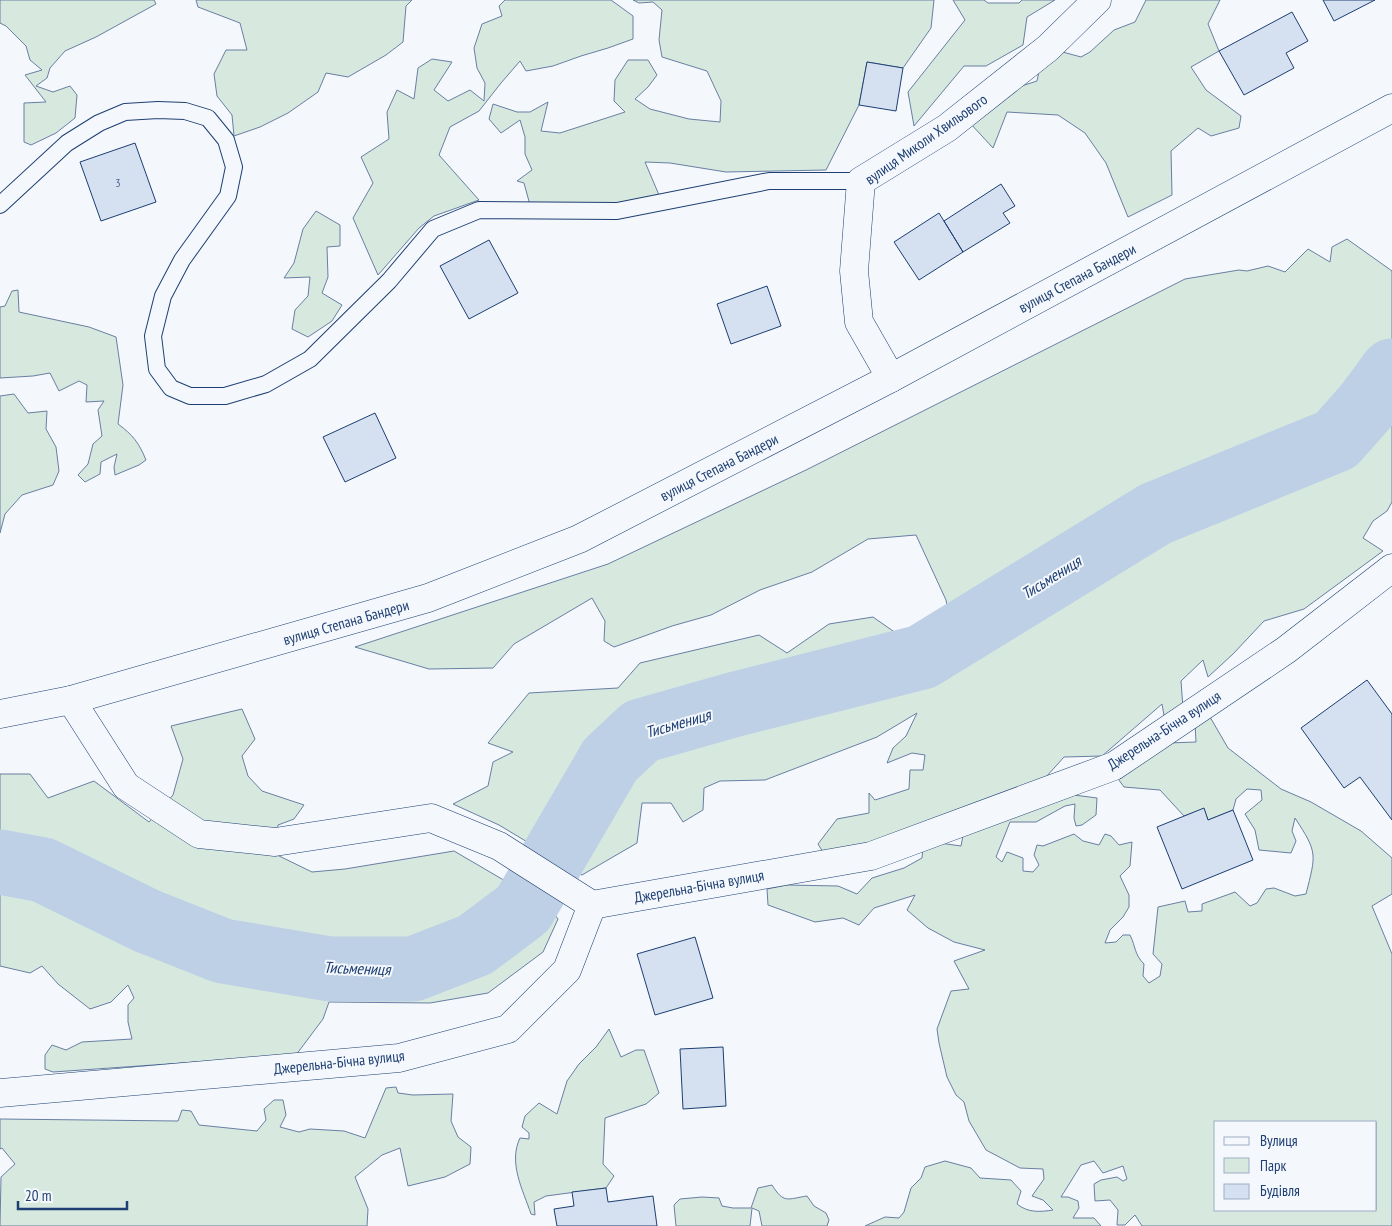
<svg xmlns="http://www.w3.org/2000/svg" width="1392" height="1226" font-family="'PT Sans Narrow',sans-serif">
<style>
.green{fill:#d7e8df;stroke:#687fa3;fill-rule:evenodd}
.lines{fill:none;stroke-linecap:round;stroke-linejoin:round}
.river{stroke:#bed0e5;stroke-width:65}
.building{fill:#d5e0f0;stroke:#1d3f73}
.lane-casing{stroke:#1d3f73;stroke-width:18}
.street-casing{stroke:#1d3f73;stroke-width:29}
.secondary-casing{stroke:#1d3f73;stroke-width:29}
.lane{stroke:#f4f7fb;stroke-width:16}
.street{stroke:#f4f7fb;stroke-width:28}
.secondary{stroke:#f4f7fb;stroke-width:28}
.labels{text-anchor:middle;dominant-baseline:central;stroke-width:4;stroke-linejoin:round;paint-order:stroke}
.number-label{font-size:12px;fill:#4b6792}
.street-label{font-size:15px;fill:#1d3f73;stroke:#f4f7fb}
.water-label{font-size:16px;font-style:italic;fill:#1d3f73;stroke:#f4f7fb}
</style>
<rect width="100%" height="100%" fill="#f4f7fb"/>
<path class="green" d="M0 0H154L156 4 96 37 65 51 50 68 47 78 36 86 53 92 70 86 77 95 75 118 56 133 31 145 24 142V103L46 102 25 75 42 70 30 60 26 46 6 26 0 23Z
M196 0H412L406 6 403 42 386 55 348 77 326 73 318 92 288 113 260 127 234 136 232 115 217 96 214 74 226 50H247L240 23 198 7Z
M505 0H611L633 16V39L608 48 581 56 553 66 526 71 520 61 501 83 479 111 450 127 439 155 479 200 434 216 419 228 378 275 353 218 373 183 361 157 389 139 387 112 397 90 414 99 418 68 432 59 452 62 434 90 448 101 470 90 484 101 485 83 477 68 474 48 482 24 502 16 499 6Z
M633 0H934L931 28 903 68 867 62 859 105 826 170 726 172 670 163 645 162 659 195 616 205H530L524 183 517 181 532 170 525 154V137L520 120 501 133 489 119 493 104 517 112H530L548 102 541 131 560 133 625 112 614 101 615 80 628 60H648L657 75 648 87 635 99 650 109 689 119 720 122 721 101 707 71 662 57 659 40 662 10 653 2 639 3Z
M953 0H984L988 3H1019L1022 0H1055L1027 17 1023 45 986 66H964L914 126 908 92 965 20Z
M1146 0H1220L1208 24 1219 51 1191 67 1206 90 1241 116 1239 128 1211 136 1198 128 1171 151 1172 195 1128 217 1106 163 1085 133 1058 115 1007 112 993 148 970 123 1003 92 1037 81 1041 62 1059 51 1081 57 1090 52 1114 30 1135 22Z
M316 211 340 225V246L327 247 328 277 322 293 342 305 332 321 308 337 292 329 295 310 308 296 310 277 284 278 294 263 303 229Z
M1347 239 1392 271V502L1387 511 1373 521 1363 538 1383 551 1304 609 1264 621 1233 654 1208 677 1203 660 1181 681 1183 708 1165 721 1162 704 1102 756 1064 757 1037 787 826 857 818 844 837 819 869 813V793L875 800 909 789 910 770H923L925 755 912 753 887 763 893 748 906 736 917 713 877 737 765 780 720 781 704 788 703 810 683 822 671 803H642L637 843 582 875 499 825 453 804 488 786 493 762 513 752 488 743 529 693 618 688 640 663 759 635 787 653 829 624 873 617 913 645 951 627 946 600 916 535 868 539 812 572 760 590 711 615 672 626 614 647 604 641 605 621 592 598 514 644 493 668 429 669 355 647 608 564 806 470 1185 279 1239 270 1247 271 1268 266 1285 272 1308 249 1330 262 1332 247Z
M18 290 19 312 89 327 116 337 123 385 118 424C133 435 139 443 146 460L139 465 115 475 114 467 117 454 101 462 100 474 85 482 78 475 88 464 93 444 102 436 98 410 104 401 86 402 87 385 79 381 59 391 50 373 33 376 0 378V307L5 306 12 291Z
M14 394 28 413 47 411 46 429 56 447 59 471 53 485 22 495 5 514 0 533V396Z
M242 709 255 739 242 756 248 776 262 791 304 805 294 819 278 825 273 853 312 872 345 869 454 851 548 906 558 919 543 952 488 993 430 1003 329 1002 323 1019 296 1055 53 1072 45 1069V1055L52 1045 66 1050 82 1042 132 1039 128 1022V1005L134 998 128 985 111 1002 90 1009 58 984 42 966 30 973 0 966V774H30L48 798 94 781 149 822 173 795 183 759 171 726Z
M1210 717 1228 748 1281 789 1311 802 1361 831 1392 858V894L1372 906 1392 954V1226H1142L1135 1215 1125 1225H1117L1118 1210 1110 1200 1095 1201 1094 1184 1101 1180 1117 1177 1123 1181 1127 1179 1123 1166 1103 1173 1094 1161 1081 1165 1061 1197H1068L1078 1201 1079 1208 1073 1218H1094L1101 1226H865L885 1217 899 1218 904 1212 911 1188 921 1178 925 1167 945 1161 971 1168 980 1178 1011 1180 1021 1191 1017 1204C1028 1213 1040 1212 1053 1210L1043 1200 1032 1196 1044 1179 1043 1169 1020 1168 986 1150 969 1121 964 1102 956 1095 947 1077 939 1043 937 1029 951 991 969 989 954 961 985 950 954 942 928 928 907 910 915 895 874 908 859 925 843 918 815 922 768 905 767 889 787 885 838 886 857 894 872 878 904 868 922 858 923 847 932 842 961 846 965 825 1074 795 1097 798 1096 815 1082 825 1076 826 1074 818 1075 804 1065 806 1036 822H1010L996 857 1002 862 1007 852 1023 858V871L1033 872 1039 865 1034 855 1037 845 1043 846 1074 834 1083 841 1099 845 1105 834 1111 836 1119 845 1132 842 1130 866 1120 876 1129 895V907L1123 917 1110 930 1105 943 1116 942 1123 935H1130C1136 947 1134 954 1144 964L1143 976 1149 983 1160 976 1162 964 1153 954 1158 907 1185 901 1188 912 1202 911V904L1235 892 1250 906 1257 903 1266 889 1274 888 1295 896 1306 894C1316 854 1318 853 1295 818L1292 831 1296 841 1291 853 1259 850 1255 830 1245 814 1262 800 1261 790 1247 789 1236 799 1233 810 1208 820 1204 809 1184 816 1160 790 1124 787 1116 776 1168 743 1196 742 1195 723ZM1216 1122H1376V1210H1216Z
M609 1029 621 1057 636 1050H644L659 1093 646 1104 605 1118 603 1164 614 1176 606 1188 546 1196 534 1202 535 1215 531 1214C523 1190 508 1163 520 1138L529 1139V1133L522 1127 525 1116 539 1103 557 1114 567 1081 579 1064 596 1047Z
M396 1087 398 1093 413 1095 453 1094 451 1121 458 1137 471 1147 470 1164 445 1177 408 1186 400 1148 382 1155 355 1177 368 1209 367 1226H0L1 1177 15 1164 2 1148 0 1149V1119L178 1121 182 1110 191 1111 199 1125 257 1131 266 1120 264 1109 274 1100H283L286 1115 280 1127 299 1132 310 1129 344 1131 365 1138 386 1088Z
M772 1185C784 1204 787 1199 807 1196L814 1206 826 1213 829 1220 827 1226H762L759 1211 752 1208 750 1226H676L674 1205 680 1199 702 1197 719 1198 722 1206 733 1208H751L758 1188Z"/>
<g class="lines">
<path class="river" d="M0 862 43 870 147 921 223 951 330 969H413L475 945 523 909 610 760 641 731 736 704 922 657 1155 514 1336 440 1367 405 1392 371"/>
</g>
<path class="building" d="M1323 0H1375L1334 21Z
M1292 12 1308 41 1286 53 1294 68 1244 95 1219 51Z
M867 62 903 68 896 111 859 105Z
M135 143 156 202 101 221 80 162Z
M1001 184 1015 206 1003 213 1010 223 963 252 944 221Z
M939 213 963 252 919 280 894 242Z
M489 240 518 293 469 319 440 266Z
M767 286 781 326 731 344 717 304Z
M375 413 396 458 345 482 323 437Z
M1367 680 1392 714V820L1360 777 1344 788 1301 728Z
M1204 808 1208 820 1233 810 1253 860 1182 889 1157 827Z
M695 937 713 998 655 1015 637 954Z
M723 1047 726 1106 683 1109 680 1049Z
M606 1188 608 1202 653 1196 657 1226H557L554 1209 574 1206 572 1192Z"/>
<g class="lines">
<g class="lane-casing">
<path id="lane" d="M0 205 67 143 99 123 125 112 158 110 185 111 208 118 226 140 234 167 228 196 182 260 163 296 153 336 157 369 171 388 190 396H225L266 384 310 359 389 281 433 229 479 210 617 211 769 181H861"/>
</g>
<g class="street-casing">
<path id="street" d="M891 378 859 322 854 271 861 181 947 128 1048 48 1097 0
M71 700 126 786 199 834 275 842 431 818 499 846 592 905
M592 905 871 856 1114 766 1286 650 1392 568
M0 1093 399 1058 508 1029 567 970 592 905"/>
</g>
<g class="secondary-casing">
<path id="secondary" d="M0 714 71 700 428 598 579 539 891 378 1392 108"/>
</g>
<use href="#lane" class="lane"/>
<use href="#street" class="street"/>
<use href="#secondary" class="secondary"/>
</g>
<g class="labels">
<g class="number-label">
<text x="118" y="182">3</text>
</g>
<g class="street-label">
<text transform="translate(926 139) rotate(-35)">вулиця Миколи Хвильового</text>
<text transform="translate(1077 278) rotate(-28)">вулиця Степана Бандери</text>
<text transform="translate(719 467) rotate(-27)">вулиця Степана Бандери</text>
<text transform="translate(346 622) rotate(-16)">вулиця Степана Бандери</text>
<text transform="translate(1164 730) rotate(-33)">Джерельна-Бічна вулиця</text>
<text transform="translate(699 886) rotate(-10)">Джерельна-Бічна вулиця</text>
<text transform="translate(339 1062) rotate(-6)">Джерельна-Бічна вулиця</text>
</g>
<g class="water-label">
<text transform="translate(1051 577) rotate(-32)">Тисьмениця</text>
<text transform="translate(678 723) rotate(-16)">Тисьмениця</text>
<text transform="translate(357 968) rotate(2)">Тисьмениця</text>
</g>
</g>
<rect x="1214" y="1121" width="162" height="90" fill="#f4f7fb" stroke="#9eadc5"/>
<rect x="1224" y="1137" width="25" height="8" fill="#f4f7fb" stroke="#9eadc5"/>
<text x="1260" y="1146" font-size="15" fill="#1d3f73">Вулиця</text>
<rect x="1224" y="1158" width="25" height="15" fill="#d7e8df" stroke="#9eadc5"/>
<text x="1260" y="1171" font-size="15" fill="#1d3f73">Парк</text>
<rect x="1224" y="1184" width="25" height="15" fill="#d5e0f0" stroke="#9eadc5"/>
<text x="1260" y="1196" font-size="15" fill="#1d3f73">Будівля</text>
<path d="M18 1201v8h109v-8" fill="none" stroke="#1d3f73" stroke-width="2.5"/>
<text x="25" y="1201" font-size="15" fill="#1d3f73" stroke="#f4f7fb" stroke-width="4" paint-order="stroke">20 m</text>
</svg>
